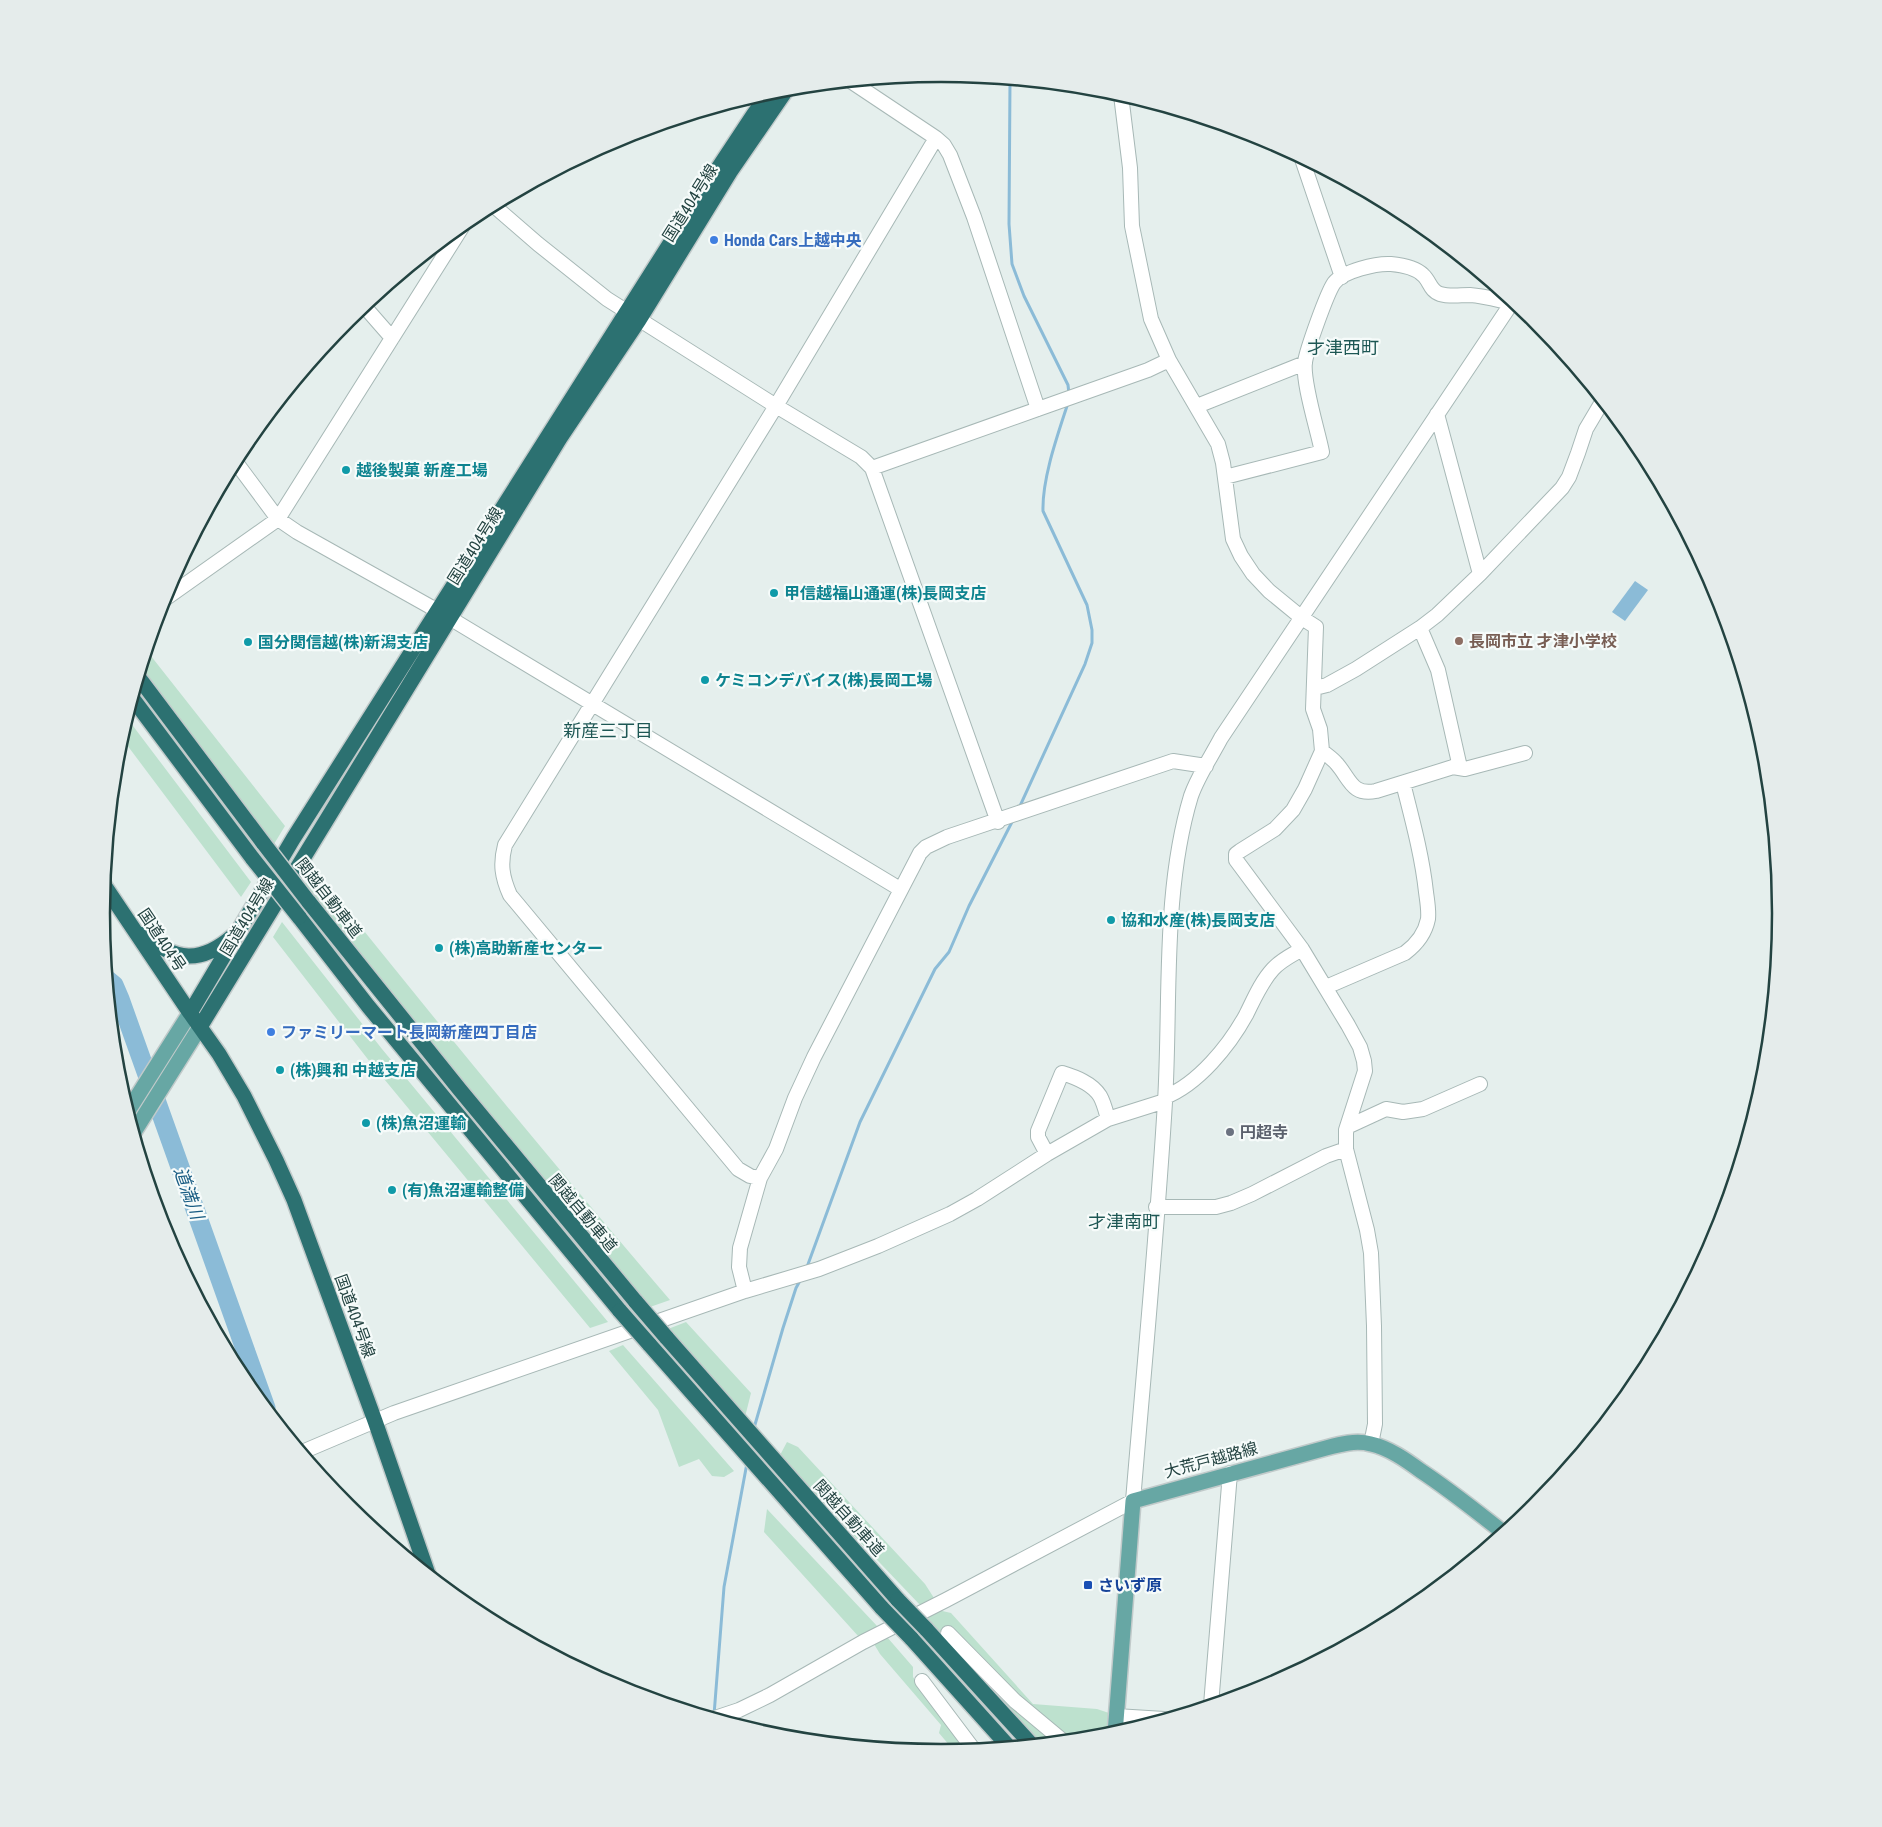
<svg xmlns="http://www.w3.org/2000/svg" width="1882" height="1827" font-family="'Roboto Condensed','Noto Sans JP',sans-serif">
<style>
.green{fill:#bde1ce}
.water{fill:#8bbbd7}
.lines{fill:none;stroke-linecap:round;stroke-linejoin:round}
.stream{stroke:#8bbbd7;stroke-width:3}
.river{stroke:#8bbbd7;stroke-width:19}
.minor-casing{stroke:#a7b8b6;stroke-width:16}
.major-casing{stroke:#c1caca;stroke-width:18}
.highway-casing{stroke:#c1caca;stroke-width:18}
.minor{stroke:#fff;stroke-width:14}
.major{stroke:#67a7a4;stroke-width:15}
.highway{stroke:#2c7171;stroke-width:15}
.highway-bridge-casing{stroke:#c1caca;stroke-width:18;stroke-linecap:butt}
.highway-bridge{stroke:#2c7171;stroke-width:15}
.shop-dot{fill:#3f7fe0;stroke:#f6fbfa;stroke-width:2}
.culture-dot{fill:#0f9aa8;stroke:#f6fbfa;stroke-width:2}
.education-dot{fill:#8d6e63;stroke:#f6fbfa;stroke-width:2}
.worship-dot{fill:#6b7280;stroke:#f6fbfa;stroke-width:2}
.transit-dot{fill:#1a4fb4;stroke:#f6fbfa;stroke-width:2}
.labels{text-anchor:middle;dominant-baseline:central;stroke-width:4.5;stroke-linejoin:round;paint-order:stroke}
.street-label{font-size:16px;fill:#234341;stroke:#f6fbfa}
.shop-label{font-size:16px;font-weight:bold;fill:#366cbe;stroke:#f6fbfa;text-anchor:start}
.culture-label{font-size:16px;font-weight:bold;fill:#0d838f;stroke:#f6fbfa;text-anchor:start}
.education-label{font-size:16px;font-weight:bold;fill:#785e54;stroke:#f6fbfa;text-anchor:start}
.worship-label{font-size:16px;font-weight:bold;fill:#5b616d;stroke:#f6fbfa;text-anchor:start}
.transit-label{font-size:16px;font-weight:bold;fill:#164399;stroke:#f6fbfa;text-anchor:start}
.neighbourhood-label{font-size:18px;fill:#1d5754;stroke:#f6fbfa}
.water-label{font-size:18px;font-style:italic;fill:#185c83;stroke:#f6fbfa}
.rim{fill:none;stroke:#234341;stroke-width:2.5}
</style>
<rect width="100%" height="100%" fill="#e5efed"/>
<path class="green" d="M147 651 285 826 274 844 142 668Z
M127 718 251 882 241 897 121 737Z
M315 870C431 1015 549 1159 670 1300L650 1307C533 1168 418 1027 305 884Z
M282 922 382 1049 608 1322 590 1328 370 1062 273 937Z
M686 1322 751 1393 745 1417 668 1329Z
M623 1345 734 1471 724 1477 712 1476 699 1459 679 1467 658 1410 609 1351Z
M787 1442 798 1447 925 1584 934 1598 921 1606 779 1457Z
M767 1509 878 1627 859 1637 764 1532Z
M938 1610 951 1613 1033 1704 1097 1709 1109 1713 1107 1736 1068 1741 944 1637 927 1617Z
M887 1637 913 1667V1677L968 1751 955 1752 939 1733 941 1725 880 1654 874 1644Z
M972 1671 1055 1742 1039 1744Z"/>
<path class="water" d="M1635 581 1648 590 1625 621 1612 612Z"/>
<g class="lines">
<path class="stream" d="M1010 81 1009 224 1012 264 1024 296 1068 385 1069 394
M1019 808 1085 664 1092 643V630L1087 605 1043 511C1042 478 1058 434 1068 403
M807 1267 860 1122 935 969 949 952 969 906 1013 820
M754 1428 783 1328 796 1288 801 1279
M714 1715 724 1587 747 1463"/>
<path class="river" d="M108 980 114 985 120 999 266 1408"/>
<g class="minor-casing">
<path id="minor" d="M1121 95 1130 168 1132 226 1151 319 1169 360 1218 444 1223 463 1233 539 1241 556 1253 574 1269 591 1302 618 1316 627 1313 709 1320 729 1322 751 1305 789 1293 810 1275 829 1240 851 1236 854V860L1302 949 1348 1025 1360 1047 1364 1061 1365 1071 1346 1130V1149L1367 1230 1371 1253 1374 1326 1375 1424 1371 1444
M936 138 944 145 950 155 974 217 1038 409 1148 370 1169 360
M1302 159 1342 277
M493 205 538 244 607 299 776 406 861 457 872 468 998 822
M364 306 392 338
M1197 406 1305 363
M1437 414 1480 574
M235 461 278 519 297 532 438 611 900 889
M872 468 1038 409
M1225 477 1322 452C1318 431 1302 381 1305 362 1307 349 1327 293 1334 283 1343 271 1377 263 1391 264 1402 265 1415 267 1423 275 1430 281 1430 291 1440 294 1450 297 1460 295 1470 295 1484 296 1498 300 1512 303
M162 601 278 519 464 224
M1315 688 1327 685 1356 669 1420 628 1437 615 1480 574 1562 488 1569 477 1578 453 1586 429 1602 402
M1322 751C1327 755 1333 759 1337 764 1350 779 1352 796 1376 791L1453 767 1459 763 1438 670 1420 628
M1453 767 1465 769 1525 753
M1326 987 1405 953C1417 944 1425 934 1428 919 1429 910 1427 900 1426 892 1422 855 1412 819 1403 783
M1165 1097C1198 1084 1229 1046 1246 1015 1254 999 1261 982 1273 969 1281 960 1292 955 1302 949
M1347 1127 1386 1109 1403 1112 1423 1109 1480 1084
M1047 1154 1038 1137V1131L1062 1073C1075 1077 1092 1083 1100 1096 1104 1103 1106 1112 1108 1119
M760 1178 750 1176 738 1169 510 895C502 877 500 864 505 845L776 406 936 138 852 82
M1156 1207H1216L1231 1203 1252 1194 1326 1156 1346 1149
M745 1291 739 1267 740 1248 760 1178 776 1149 795 1098 814 1057 920 853 926 847 947 837 1173 761 1206 766
M302 1452 394 1413 745 1291 819 1269 878 1246 950 1214 977 1199 1047 1154 1108 1119 1165 1101
M948 1633 1015 1701 1063 1741
M922 1681 974 1750
M1211 1705 1230 1473
M1116 1716 1164 1719
M715 1718 739 1710 770 1695 863 1642 946 1600 1133 1501C1144 1368 1157 1235 1165 1102 1171 1002 1162 892 1191 796 1198 776 1211 757 1221 738L1513 301"/>
</g>
<g class="major-casing">
<path id="major" d="M128 1111 190 1013
M134 1132 200 1027
M1115 1734 1133 1501 1326 1448C1341 1444 1356 1440 1371 1444 1389 1448 1406 1460 1421 1471 1450 1490 1477 1512 1504 1533"/>
</g>
<g class="highway-casing">
<path id="highway" d="M139 678 264 844
M133 699 253 859
M104 885 190 1013 219 1054 244 1096 276 1160 294 1200 309 1241 375 1421 428 1574
M308 901 460 1090 636 1302
M299 917 368 1006 620 1311
M144 934C175 962 201 964 233 936
M190 1013 293 839 707 185 754 114 770 92
M200 1027 560 438 639 320 730 172 787 89
M666 1337 898 1600
M649 1344 882 1608
M926 1629 1031 1744
M911 1638 1009 1747"/>
</g>
<use href="#minor" class="minor"/>
<use href="#major" class="major"/>
<use href="#highway" class="highway"/>
<g class="highway-bridge-casing">
<path id="highway-bridge" d="M264 844 308 901
M253 859 299 917
M636 1302 666 1337
M620 1311 649 1344
M898 1600 926 1629
M882 1608 911 1638"/>
</g>
<use href="#highway-bridge" class="highway-bridge"/>
</g>
<g class="shop-dot">
<circle cx="714" cy="240" r="5"/>
<circle cx="271" cy="1032" r="5"/>
</g>
<g class="culture-dot">
<circle cx="346" cy="470" r="5"/>
<circle cx="774" cy="593" r="5"/>
<circle cx="248" cy="642" r="5"/>
<circle cx="705" cy="680" r="5"/>
<circle cx="1111" cy="920" r="5"/>
<circle cx="439" cy="948" r="5"/>
<circle cx="280" cy="1070" r="5"/>
<circle cx="366" cy="1123" r="5"/>
<circle cx="392" cy="1190" r="5"/>
</g>
<circle class="education-dot" cx="1459" cy="641" r="5"/>
<circle class="worship-dot" cx="1230" cy="1132" r="5"/>
<rect class="transit-dot" x="1083" y="1580" width="10" height="10" rx="2.5"/>
<g class="labels">
<g class="street-label">
<text transform="translate(690 203) rotate(-58)">国道404号線</text>
<text transform="translate(475 546) rotate(-58)">国道404号線</text>
<text transform="translate(329 898) rotate(52)">関越自動車道</text>
<text transform="translate(247 917) rotate(-59)">国道404号線</text>
<text transform="translate(162 940) rotate(56)">国道404号</text>
<text transform="translate(583 1213) rotate(50)">関越自動車道</text>
<text transform="translate(355 1316) rotate(70)">国道404号線</text>
<text transform="translate(1211 1460) rotate(-15)">大荒戸越路線</text>
<text transform="translate(849 1518) rotate(48)">関越自動車道</text>
</g>
<g class="shop-label">
<text x="724" y="240">Honda Cars上越中央</text>
<text x="281" y="1032">ファミリーマート長岡新産四丁目店</text>
</g>
<g class="culture-label">
<text x="356" y="470">越後製菓 新産工場</text>
<text x="784" y="593">甲信越福山通運(株)長岡支店</text>
<text x="258" y="642">国分関信越(株)新潟支店</text>
<text x="715" y="680">ケミコンデバイス(株)長岡工場</text>
<text x="1121" y="920">協和水産(株)長岡支店</text>
<text x="449" y="948">(株)高助新産センター</text>
<text x="290" y="1070">(株)興和 中越支店</text>
<text x="376" y="1123">(株)魚沼運輸</text>
<text x="402" y="1190">(有)魚沼運輸整備</text>
</g>
<g class="education-label">
<text x="1469" y="641">長岡市立 才津小学校</text>
</g>
<g class="worship-label">
<text x="1240" y="1132">円超寺</text>
</g>
<g class="transit-label">
<text x="1098" y="1585">さいず原</text>
</g>
<g class="neighbourhood-label">
<text x="1343" y="347">才津西町</text>
<text x="608" y="730">新産三丁目</text>
<text x="1124" y="1221">才津南町</text>
</g>
<g class="water-label">
<text transform="translate(189 1193) rotate(70)">道満川</text>
</g>
</g>
<path d="M0 0H1882V1827H0ZM110 913a831 831 0 1 1 1662 0a831 831 0 1 1-1662 0Z" fill="#e5eceb" fill-rule="evenodd"/>
<path class="rim" d="M110 913a831 831 0 1 1 1662 0a831 831 0 1 1-1662 0Z"/>
</svg>
